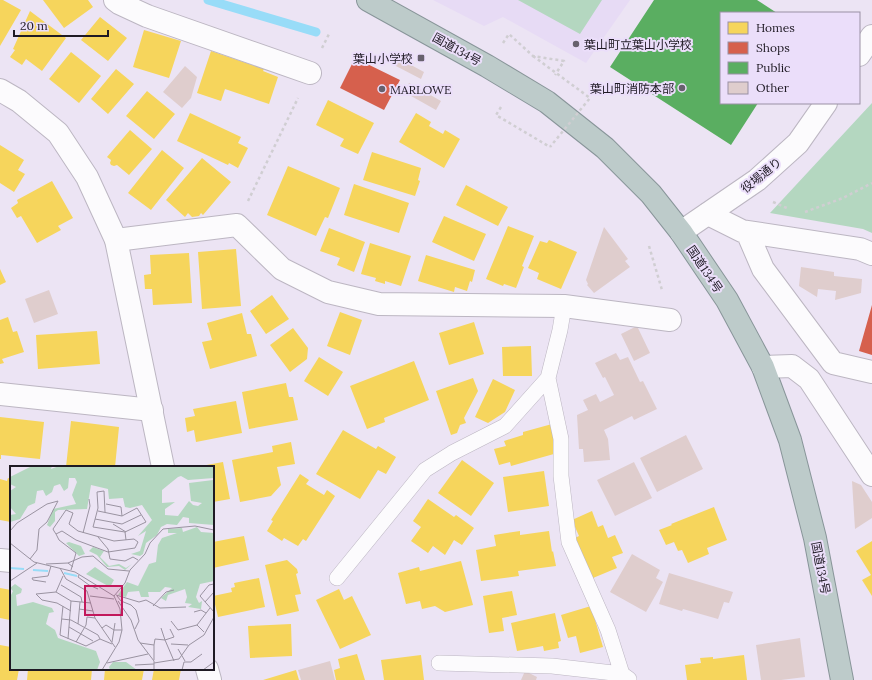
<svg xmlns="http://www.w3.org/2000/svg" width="872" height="680" font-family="Lora,'Noto Sans JP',serif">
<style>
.built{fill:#e7dbf5}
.green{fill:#b4d7c0}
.homes{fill:#f6d55c}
.shops{fill:#d6604d}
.public{fill:#5aae61}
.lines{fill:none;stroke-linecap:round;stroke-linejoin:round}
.stream{stroke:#98dcf8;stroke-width:9}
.building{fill:#dfcdcd}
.lane-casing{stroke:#bcb6c2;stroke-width:16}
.street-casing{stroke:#bcb6c2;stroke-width:24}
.secondary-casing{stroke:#bcb6c2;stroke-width:24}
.highway-casing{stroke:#889599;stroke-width:24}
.path{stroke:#d0ced2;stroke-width:2.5;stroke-dasharray:3 3;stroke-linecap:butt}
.lane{stroke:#fcfbfd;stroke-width:15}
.street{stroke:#fcfbfd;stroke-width:22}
.secondary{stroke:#fcfbfd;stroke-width:22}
.highway{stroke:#bdcbca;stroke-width:22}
.path-bridge{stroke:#d0ced2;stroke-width:2.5;stroke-dasharray:3 3;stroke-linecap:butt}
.poi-dot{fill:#67616d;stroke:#ebdefa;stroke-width:1.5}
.labels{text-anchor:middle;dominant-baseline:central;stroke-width:4;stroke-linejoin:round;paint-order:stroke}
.poi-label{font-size:12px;fill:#1f1a24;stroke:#ebdefa;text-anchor:start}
.street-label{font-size:12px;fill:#1f1a24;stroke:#ebdefa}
.inset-river{fill:none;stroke:#98dcf8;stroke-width:2}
.inset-road{fill:none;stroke:#9a93a1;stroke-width:1}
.view{fill:#c2185b;fill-opacity:0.15;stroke:#c2185b;stroke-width:2}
.inset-edge{fill:none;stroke:#1f1a24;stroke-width:2}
</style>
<rect width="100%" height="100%" fill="#ece4f4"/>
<path class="built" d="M433 0H630L586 63 503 17 484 26Z"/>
<path class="green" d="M518 0H602L580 34Z
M872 103V233L863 229 770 213Z"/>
<path class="homes" d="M0 0H3L21 10 0 46Z
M43 0H88L93 7 64 28Z
M30 11 66 38 42 71 26 59 22 65 10 57 15 50 13 49Z
M100 17 127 38 108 61 81 40Z
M144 30 181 41 169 78 133 67Z
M211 51 264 69 263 71 278 77 269 104 225 89 221 101 197 93Z
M71 52 101 76 79 103 49 79Z
M116 69 134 84 108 114 91 99Z
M147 91 175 114 154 139 126 116Z
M328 100 374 123 358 154 340 146 344 139 316 125Z
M190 113 241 137 238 143 248 148 238 168 229 163 228 165 177 141Z
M416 113 431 122 429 126 443 134 445 130 460 139 444 168 399 142Z
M130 130 152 149 129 175 117 165 114 166 111 165 110 163 111 160 107 157Z
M0 145 24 160 18 170 25 174 14 192 0 183Z
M162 150 184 168 151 210 128 193Z
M372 152 421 168 418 180 420 181 415 196 363 180Z
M202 158 231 182 203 215 201 213 199 216 192 217 188 213 185 217 166 200Z
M288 166 340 188 328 218 325 217 316 236 267 215Z
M52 181 73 218 58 226 61 230 37 243 21 216 17 218 11 208 18 203 17 200Z
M354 184 409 203 399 233 344 215Z
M466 185 508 207 498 226 456 205Z
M444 216 486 234 474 261 432 242Z
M508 226 534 236 522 266 524 267 516 288 504 284 503 286 486 279Z
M329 228 365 242 354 272 337 265 340 258 320 251Z
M549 240 577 252 561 289 537 279 539 273 528 268 540 241 547 243Z
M370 243 411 256 401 286 385 281V284L375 281 376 278 361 274Z
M236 249 241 306 202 309 198 252Z
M189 253 192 303 153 305 152 289H145L144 275 151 274 150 255Z
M426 255 475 270 472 282 470 281 467 291 455 287 454 292 418 281Z
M0 269 6 282 0 285Z
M272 295 289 319 266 334 250 311Z
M340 312 362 320 350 355 327 346Z
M242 313 247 334H251L257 356 210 369 202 342 212 340 207 323Z
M8 317 13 332 17 331 24 352 2 359 4 363 0 364V320Z
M474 322 484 354 449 365 439 333Z
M293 328 308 348 307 359 290 372 270 345Z
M97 331 100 364 38 369 36 335Z
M531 346 532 376H503L502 347Z
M319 357 343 372 328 396 304 381Z
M414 361 429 400 384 418 385 422 367 429 350 386Z
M473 378 478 391 464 418 466 423 460 425 457 433 451 435 436 391Z
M493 379 515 390 505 412 488 423 475 417Z
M286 383 289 397H293L298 420 249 429 242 392Z
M236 401 242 433 196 442 194 430 187 432 185 418 195 416 193 409Z
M0 417 44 422 40 459 1 455V459H0Z
M71 421 119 427 115 467H66Z
M552 424 561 452 511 466 510 462 499 465 494 449 506 446 504 441 523 435V432Z
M343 430 376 449 378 446 396 457 386 474 378 470 360 499 316 474Z
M291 442 295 464 277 467 281 485 271 496 240 502 232 460 273 452 272 446Z
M462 460 494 483 471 516 438 493Z
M223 462 230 499 213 502V467L201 466Z
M544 471 549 506 508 512 503 477Z
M300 474 309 480 306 484 324 495 327 490 335 496 306 541 303 539 298 546 284 538 282 541 267 531 273 521 271 520Z
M8 478 11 479V522L0 520V479L7 481Z
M428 499 454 517 456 515 474 528 462 545 454 540 445 555 433 546 428 553 411 541 421 527 413 521Z
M714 507 727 540 707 548 709 554 688 563 682 550 678 551 674 542 666 545 659 530 672 525 671 524Z
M592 511 598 527 603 525 608 538 615 535 623 553 612 557 617 568 593 578 575 538 579 536 572 520Z
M520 531V535L549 531 552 552 553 551 556 566 518 571 519 576 481 581 476 550 496 546 494 535Z
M244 536 249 560 213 568V542Z
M872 541V596L862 580 871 575 856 551Z
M287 560 297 569 298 573 296 574 301 594 295 595 299 611 277 616 265 565Z
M461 561 473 605 445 612 435 606 422 609 420 601 406 604 398 573 419 567 420 571Z
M259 578 265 607 218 617 213 596 232 592 231 588 235 587 234 583Z
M0 588 11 590 10 620 0 618Z
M339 589 344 600 352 596 371 635 340 649 316 600Z
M512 591 517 615 502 618 504 631 489 633 483 596Z
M591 606 603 647 580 653 576 636 568 638 561 615Z
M555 613 561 641 558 642 559 648 544 651 543 646 517 651 511 623Z
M291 624 292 656 250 658 248 626Z
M0 645 11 647V669H19L17 680H0Z
M357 654 365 680H336L334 670 340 668 338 659Z
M421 655 424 680H384L381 660Z
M744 655 747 680H687L685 665 701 663 700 658 713 657V659Z
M28 669H92L91 680H27Z
M105 669H144L142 680H104Z
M154 669H181L179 680H152Z
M296 670 299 680H263Z"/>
<path class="shops" d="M355 58 400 80 384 110 340 88Z
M872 305V355L859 351Z"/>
<path class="public" d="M654 0H757L777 13H721V103H758L731 145 610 67Z"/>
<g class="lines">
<path class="stream" d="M208 0 316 32"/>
</g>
<path class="building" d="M398 58 424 72 421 79 394 65Z
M185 66 197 77 191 98 182 108 163 92Z
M409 83 441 101 436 110 404 92Z
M604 227 628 259 625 261 630 267 594 293 587 285 588 284 586 280Z
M801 267 834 272V276L862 279 861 293 835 300 836 291 818 289 817 297 799 286Z
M49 290 58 314 34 323 25 299Z
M637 326 650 353 634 361 621 334Z
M616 353 620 360 628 357 640 382 643 381 657 409 634 420 632 416 604 430 608 439 610 460 584 462 583 449H579L577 415 588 410 583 400 596 394 600 402 614 395 605 377 603 378 595 363Z
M686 435 703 469 657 492 640 458Z
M634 462 652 498 615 516 597 480Z
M852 481 861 485 872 502V518L855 529Z
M632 554 660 570 656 578 663 582 646 612 610 592Z
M669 573 733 592 729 603 724 602 718 619 683 609 682 611 659 604Z
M800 638 805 677 781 680H761L756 645Z
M330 661 335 680H301L298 670Z
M525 671 537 677 536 680H521Z"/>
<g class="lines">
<g class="lane-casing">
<path id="lane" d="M548 378 561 439V476L569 542 608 630 622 674
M337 578 425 470 452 453 505 426 548 378 560 330 564 306
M439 663 552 666 622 674 629 679"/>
</g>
<g class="street-casing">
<path id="street" d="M115 0 119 3 147 16 310 73
M708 214 742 231 860 249 872 254
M747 232 763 269 833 363 872 372
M116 240 237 225 282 269 328 292 379 304 564 306 670 320
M763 367 792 366 809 379 872 475
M0 394 152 410
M0 560 11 561"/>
</g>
<g class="secondary-casing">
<path id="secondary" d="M859 55 872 36
M0 90 19 101 58 133 87 177 116 240 163 467
M681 232 757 180 798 143 826 103
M207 669 210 680"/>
</g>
<g class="highway-casing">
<path id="highway" d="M368 0 487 66 547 102 605 148 651 194 681 232 727 300 763 367 790 440 815 538 842 680"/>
</g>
<path class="path" d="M503 43 509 34 533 56 564 61 555 75
M322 48 330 32
M501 107 496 115 550 147
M248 201 298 98
M773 202 789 209
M805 212 843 198 872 183
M649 246 662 290"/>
<use href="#lane" class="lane"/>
<use href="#street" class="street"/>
<use href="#secondary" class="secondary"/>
<use href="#highway" class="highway"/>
<path class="path-bridge" d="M533 56 590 98 550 147"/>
</g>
<g class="poi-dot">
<circle cx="576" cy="44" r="4"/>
<rect x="417" y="54" width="8" height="8" rx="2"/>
<circle cx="682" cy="88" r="4"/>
<circle cx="382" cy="89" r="4"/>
</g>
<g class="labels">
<g class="poi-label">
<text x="584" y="44">葉山町立葉山小学校</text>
<text x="413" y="58" text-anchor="end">葉山小学校</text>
<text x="674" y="88" text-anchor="end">葉山町消防本部</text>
<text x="390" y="89">MARLOWE</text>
</g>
<g class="street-label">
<text transform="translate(457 49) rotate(29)">国道134号</text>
<text transform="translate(761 175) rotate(-39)">役場通り</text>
<text transform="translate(705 269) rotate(56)">国道134号</text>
<text transform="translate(821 568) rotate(79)">国道134号</text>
</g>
</g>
<g transform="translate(10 466)">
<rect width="204" height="204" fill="#ece4f4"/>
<path d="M22 0H42L41 3 49 0H204V12L178 14 171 10 168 11 152 24V37L165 36 155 43V49L168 50 179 35 183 39 188 40 192 37 181 35 179 17 203 14 204 59 179 57V52L173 51 167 59 157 58 151 61 147 69 136 77 133 88 130 90 121 88 130 85 136 65 128 70 142 54 132 39 120 42 115 41 113 32 99 33 98 23 81 19 77 43 48 44 45 46V55L40 61 37 59 43 43 66 38 62 29 67 16 65 12H59L58 22 54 25 50 18 44 20 42 26 36 30 33 24 27 25 25 37 18 40 10 53 0 56V49L6 48 0 41V25L6 21 0 18V11ZM187 61 191 66 204 67V115L190 118 186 131 189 137 192 135 191 143 178 141 182 138 175 137 177 131 175 123 158 129 156 135 151 132 162 122 155 121 150 126H138L139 131H131L129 125 118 126 116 131 108 129 117 116 128 120 139 98 146 96 148 79 152 72 167 67H158V63L172 62 173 66ZM59 76 71 80 75 88 69 90 56 77ZM83 81 94 85 90 91 99 100 109 98 116 102 122 98 115 104 109 100 97 101 87 89 79 85ZM85 101 104 114 100 121 76 108ZM5 118 12 123 11 127 6 129 7 140 23 136 42 142 44 146 39 147 36 158 45 164 48 172 86 185 90 196 87 204H0V131L3 125 0 122ZM103 196H116L127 204H100L99 201Z" fill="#b4d7c0"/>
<path class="inset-river" d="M0 102 14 103M23 104 38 105M54 107 67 110"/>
<path class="inset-road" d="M96 38 111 41 112 50M88 45 112 50 127 42 136 56 115 66M95 46 94 25 87 26 88 42 83 61 115 66 116 74M85 53 112 58 131 49M103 58 116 66M0 65 7 57 37 38 48 35M73 67 80 40 79 33M46 68 52 65 66 74 98 86 125 82 128 76 124 73 104 75 68 65 59 58 63 47 56 44 43 63 44 65 46 68 49 74 66 87 61 104M88 71 98 83 100 93 115 95 123 91 128 94M0 77 24 96 65 106 104 130 110 143 112 164 109 176 92 204M20 93 27 84 29 63 37 56 48 35M58 97 72 91 83 90 98 103 119 105M36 98 58 97 63 101M50 102 56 113 77 125 85 152 105 181M69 109 68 111 79 119 88 123M53 110 46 126 61 135 81 137M0 115 27 97M36 116 23 114 22 112 38 110 41 100M204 118 199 119 190 130 204 146M51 119 71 131 72 136M46 126 26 128 32 134 47 137 61 145M106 129 129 136 136 134 150 142 176 141M80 130 104 133M104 130 115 117 120 104 135 88 140 77 153 63 185 60 204 64M107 130 111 135 121 139 126 144 129 155 125 163M108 135 121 154 128 174 144 195V204M195 136 204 126M53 140 50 169 76 180 90 173 102 178M143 140 156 126 164 124M69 143 83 145M184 146 191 144 196 147M52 153 61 154 88 169 90 173M161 155 168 164 187 159M68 158 70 136M59 161 83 175M92 162 96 159 104 164H112M160 163 164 171 155 174 164 195M194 166 187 159 200 142M58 173 61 135M66 176 76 159 77 151 85 152M102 176 105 157M130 177 144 179V194M161 178 178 179M144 179 145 173 155 174 151 162M168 183 175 195M97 197 138 188M144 197 169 193 179 179 194 169 204 151M125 199 144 198M172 204 174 196H181L192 188M193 204 204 196"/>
<path class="view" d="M75 120H112V149H75Z"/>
<rect width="204" height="204" class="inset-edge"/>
</g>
<rect x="720" y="12" width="140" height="92" fill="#ebdefa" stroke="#9990a4"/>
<rect x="728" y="22" width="20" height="12" fill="#f6d55c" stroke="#9990a4"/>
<text x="756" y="32" font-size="12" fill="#1f1a24">Homes</text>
<rect x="728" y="42" width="20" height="12" fill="#d6604d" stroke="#9990a4"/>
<text x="756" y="52" font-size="12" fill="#1f1a24">Shops</text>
<rect x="728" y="62" width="20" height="12" fill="#5aae61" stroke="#9990a4"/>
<text x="756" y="72" font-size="12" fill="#1f1a24">Public</text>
<rect x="728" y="82" width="20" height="12" fill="#dfcdcd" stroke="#9990a4"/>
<text x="756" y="92" font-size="12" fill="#1f1a24">Other</text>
<path d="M14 30v6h94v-6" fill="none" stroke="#1f1a24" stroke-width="2"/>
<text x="20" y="30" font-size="12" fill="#1f1a24" stroke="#ebdefa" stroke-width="3" paint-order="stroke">20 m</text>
</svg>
